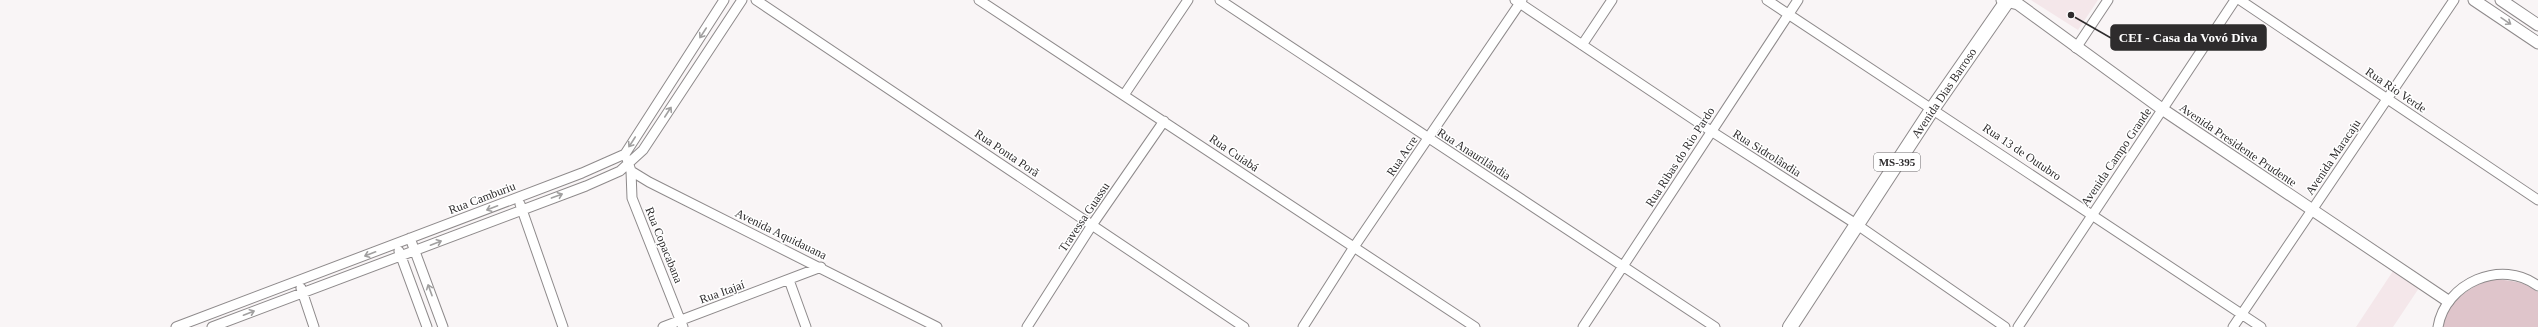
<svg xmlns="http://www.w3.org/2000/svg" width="2538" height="327" font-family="Georgia,serif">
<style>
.built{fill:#f4e7ea}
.green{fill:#dfc5cb}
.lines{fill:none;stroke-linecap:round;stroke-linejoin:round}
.minor-casing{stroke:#8e8a8b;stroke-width:11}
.tertiary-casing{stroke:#8e8a8b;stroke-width:13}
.primary-casing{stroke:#8e8a8b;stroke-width:16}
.minor{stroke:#fff;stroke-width:9}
.tertiary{stroke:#fff;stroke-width:11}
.primary{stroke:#fff;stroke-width:14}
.oneway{stroke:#a1a0a0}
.labels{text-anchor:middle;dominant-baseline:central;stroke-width:3;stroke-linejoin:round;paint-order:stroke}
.shield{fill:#fff;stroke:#6d6b6c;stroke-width:1}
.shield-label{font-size:11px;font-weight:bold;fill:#2e2c2d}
.street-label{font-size:12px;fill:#2e2c2d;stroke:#fff}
.leader{fill:none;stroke:#2e2c2d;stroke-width:1.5}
.callout-dot{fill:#2e2c2d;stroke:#fff;stroke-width:1.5}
.callout{fill:#2e2c2d;stroke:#2e2c2d;stroke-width:1.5}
.callout-label{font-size:13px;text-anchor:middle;font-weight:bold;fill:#fff}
</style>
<rect width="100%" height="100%" fill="#f9f5f6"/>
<path class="built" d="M2031 0H2098L2078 30Z
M2393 271 2419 288 2393 327H2356Z"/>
<path class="green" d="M2491 279C2509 280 2524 281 2538 292V327H2443C2447 300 2469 288 2491 279Z"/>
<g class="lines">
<g class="minor-casing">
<path id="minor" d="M756 0 1244 327
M979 0 1475 327
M1220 0 1715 327
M1515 0 1711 131 1856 224 2005 327
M1767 0 2261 327
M2240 0 2538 200
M1582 45 1612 0
M2076 48 2108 0
M1124 95 1188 0
M627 159 631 171 649 182 937 327
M631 171 632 198 683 327
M520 204 563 327
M410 238 443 327
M399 251 427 327
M789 280 806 327
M301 288 314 327
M176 327 582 173 625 154 724 0
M212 327 586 186 620 171 643 150 742 0
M663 327 821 267
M1027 327 1092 225 1164 121
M1303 327 1354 247 1522 0
M1583 327 1798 0
M2018 327 2235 0
M2233 327 2454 0
M2438 327C2445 283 2502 258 2538 286"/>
</g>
<g class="tertiary-casing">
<path id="tertiary" d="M2002 0 2018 4 2162 109 2448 301
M2474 0 2538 43
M2501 0 2538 25"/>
</g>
<g class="primary-casing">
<path id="primary" d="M1790 327 1933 108 2008 0"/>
</g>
<use href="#minor" class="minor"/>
<use href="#tertiary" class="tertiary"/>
<use href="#primary" class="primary"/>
</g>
<defs><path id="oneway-shaft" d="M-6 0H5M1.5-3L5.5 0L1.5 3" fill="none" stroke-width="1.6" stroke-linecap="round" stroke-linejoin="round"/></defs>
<g class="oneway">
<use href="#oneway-shaft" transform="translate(2506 21) rotate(34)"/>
<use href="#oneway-shaft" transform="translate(703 33) rotate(123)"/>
<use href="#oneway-shaft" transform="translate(668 112) rotate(-57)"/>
<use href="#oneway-shaft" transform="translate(632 142) rotate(123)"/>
<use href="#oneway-shaft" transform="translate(557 196) rotate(-20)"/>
<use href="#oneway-shaft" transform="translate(492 208) rotate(159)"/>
<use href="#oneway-shaft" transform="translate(436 243) rotate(-21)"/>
<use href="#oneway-shaft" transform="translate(370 254) rotate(159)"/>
<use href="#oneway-shaft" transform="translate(430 290) rotate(-110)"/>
<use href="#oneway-shaft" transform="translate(249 313) rotate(-21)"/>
</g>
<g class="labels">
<rect class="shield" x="1874" y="153" width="46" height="18" rx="3"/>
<g class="shield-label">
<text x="1897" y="162">MS-395</text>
</g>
<g class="street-label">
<text transform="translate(2396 90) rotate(34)">Rua Rio Verde</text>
<text transform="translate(1944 93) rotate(-56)">Avenida Dias Barroso</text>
<text transform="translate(2238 145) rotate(34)">Avenida Presidente Prudente</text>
<text transform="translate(2022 152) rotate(34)">Rua 13 de Outubro</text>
<text transform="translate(1007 153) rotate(34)">Rua Ponta Porã</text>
<text transform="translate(1234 153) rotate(34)">Rua Cuiabá</text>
<text transform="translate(1767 153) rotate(32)">Rua Sidrolândia</text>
<text transform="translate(1474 154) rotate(33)">Rua Anaurilândia</text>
<text transform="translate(1402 156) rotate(-56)">Rua Acre</text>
<text transform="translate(1680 157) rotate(-57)">Rua Ribas do Rio Pardo</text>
<text transform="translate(2116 157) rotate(-56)">Avenida Campo Grande</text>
<text transform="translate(2333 157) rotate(-56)">Avenida Maracaju</text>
<text transform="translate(482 198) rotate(-21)">Rua Camburiu</text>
<text transform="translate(1084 217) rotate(-56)">Travessa Guassu</text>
<text transform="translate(781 234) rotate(26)">Avenida Aquidauana</text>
<text transform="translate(664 245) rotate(68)">Rua Copacabana</text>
<text transform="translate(722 292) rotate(-20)">Rua Itajaí</text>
</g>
</g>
<path class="leader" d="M2071 15L2111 38"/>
<circle class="callout-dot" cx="2071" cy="15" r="4"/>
<rect class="callout" x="2111" y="25" width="155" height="25" rx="4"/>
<g class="callout-label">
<text x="2188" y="42">CEI - Casa da Vovó Diva</text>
</g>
</svg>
